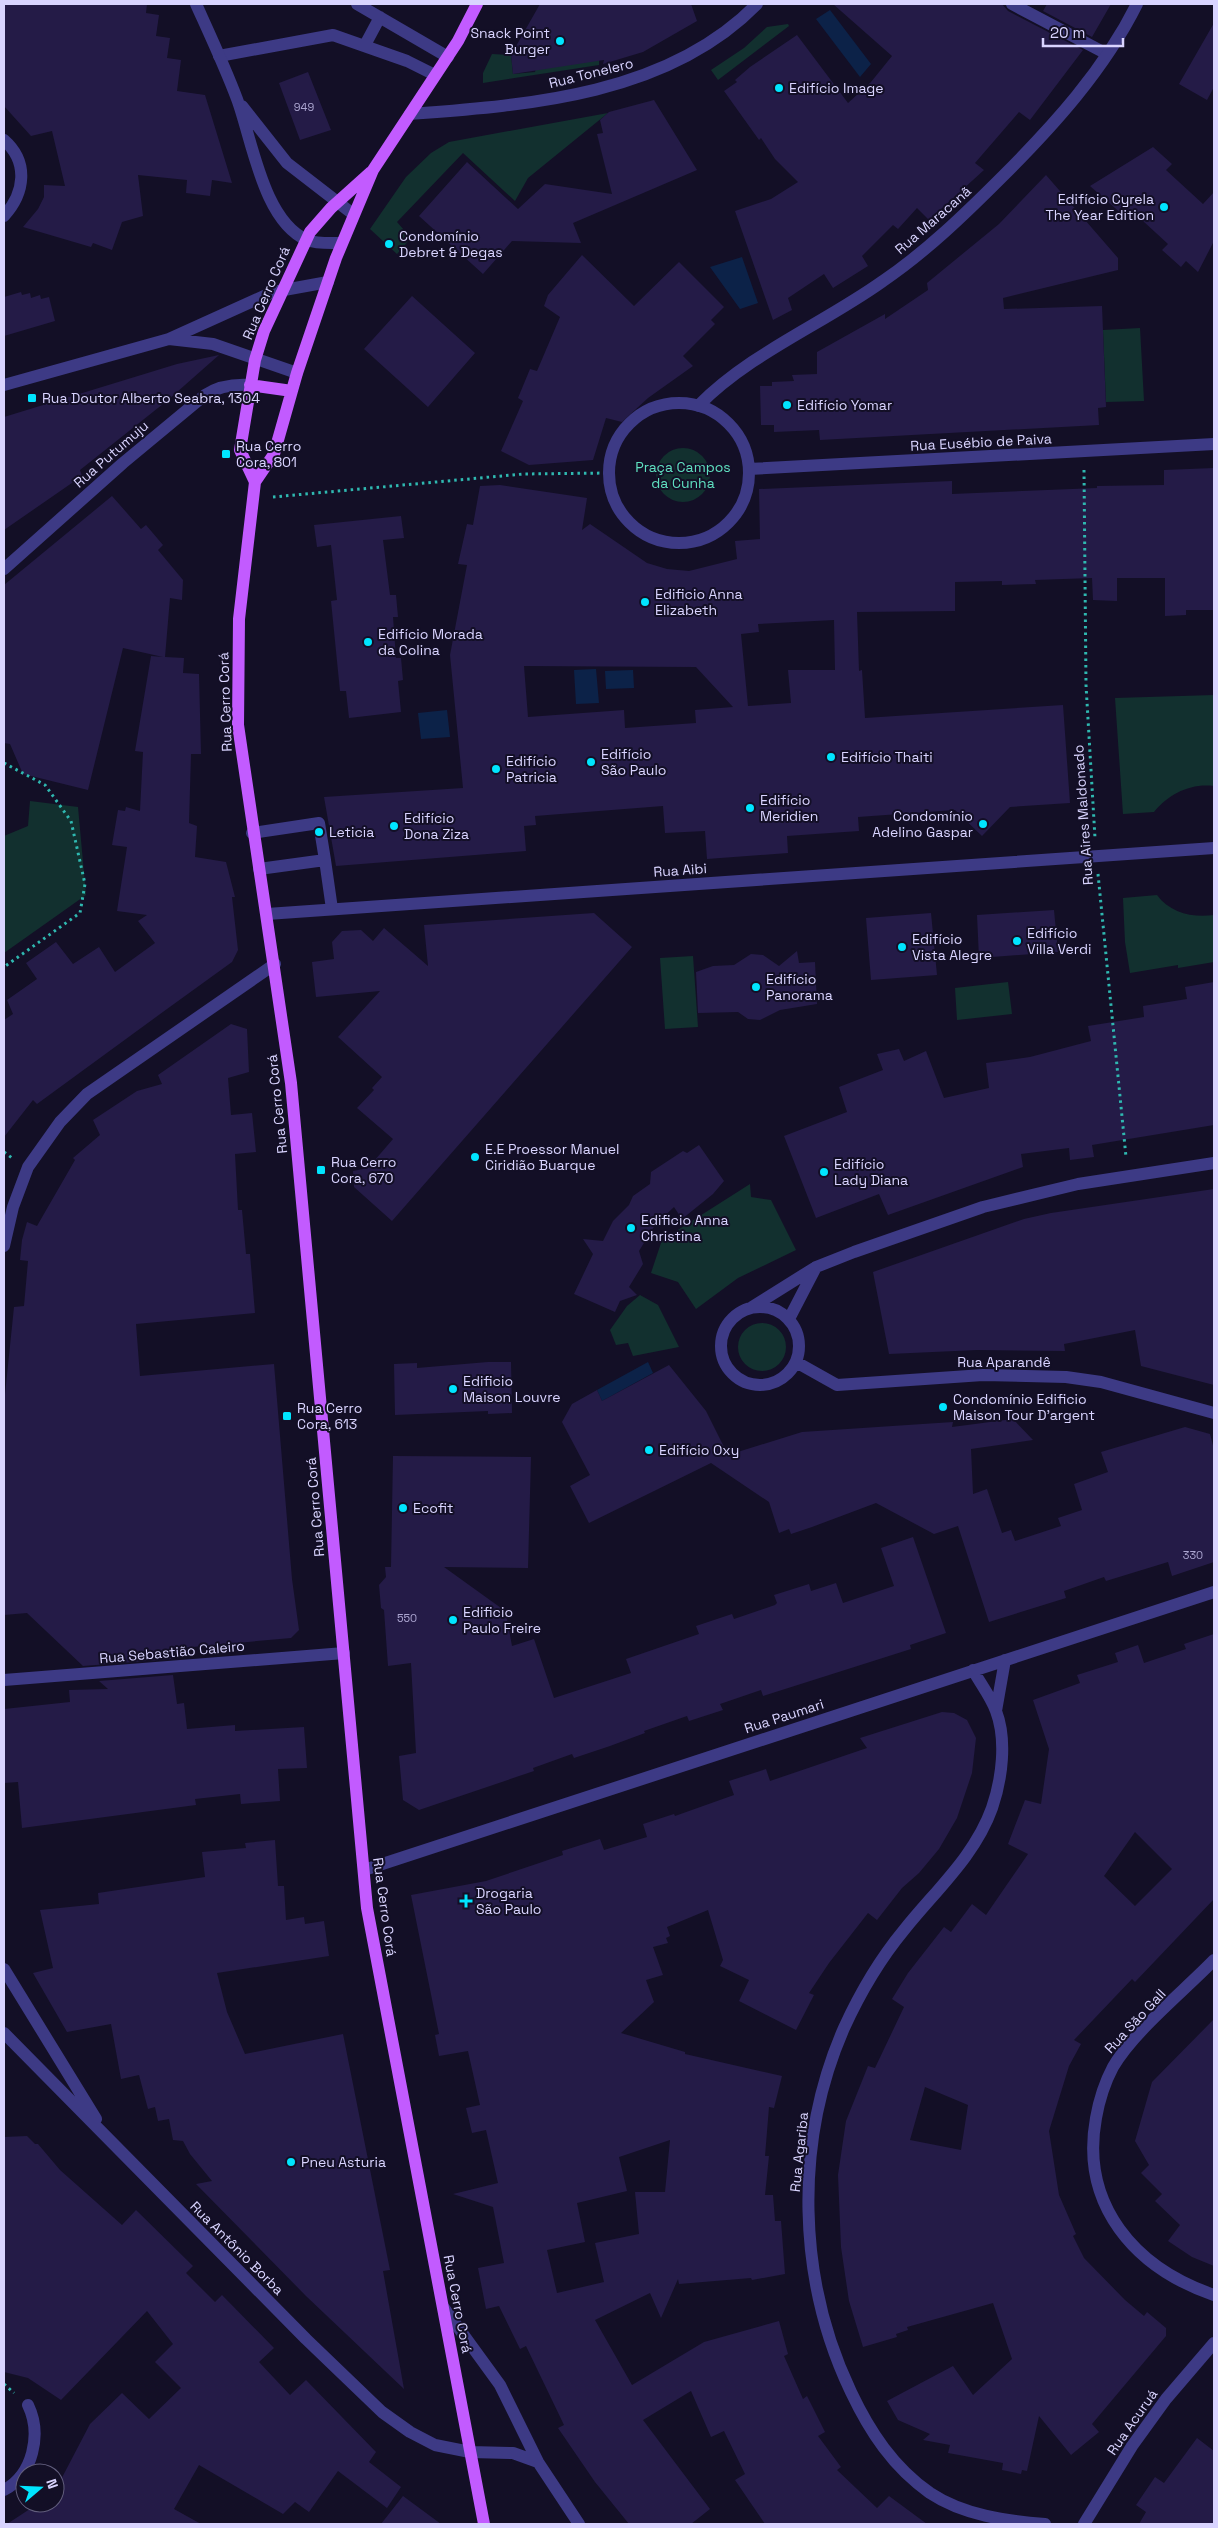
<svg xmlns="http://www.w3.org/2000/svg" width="1218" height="2528" font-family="'Space Grotesk',sans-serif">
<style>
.green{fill:#12302f}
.water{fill:#0c2248}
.building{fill:#241b47;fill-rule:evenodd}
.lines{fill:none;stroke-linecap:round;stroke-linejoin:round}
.path{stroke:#2fb8b0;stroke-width:3;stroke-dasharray:2.5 4;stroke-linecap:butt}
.service{stroke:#3d3a85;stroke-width:12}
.pedestrian{stroke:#3d3a85;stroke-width:12}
.minor{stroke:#3d3a85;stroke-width:12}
.tertiary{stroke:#3d3a85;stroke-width:12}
.primary{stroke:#c25bff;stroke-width:12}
.poi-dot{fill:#00e5ff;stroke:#130f26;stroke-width:2}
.labels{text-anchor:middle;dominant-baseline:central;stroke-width:4;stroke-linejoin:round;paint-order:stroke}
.number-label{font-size:11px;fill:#aca6d1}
.poi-label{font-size:14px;fill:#d9d4ff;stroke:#130f26;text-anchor:start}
.street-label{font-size:14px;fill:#d9d4ff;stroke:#130f26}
.park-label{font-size:14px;fill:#5fe0c0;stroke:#130f26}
</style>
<rect width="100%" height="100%" fill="#130f26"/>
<path class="green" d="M788 24 789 26 718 80 711 70 744 48 767 27Z
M492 54 511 55 513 74 535 72 536 68 599 60V65L483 83V73Z
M608 113 528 178 515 201 463 153 397 222 411 238 397 254 370 229 406 177 431 153 449 142Z
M1140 328 1144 401 1106 402 1103 330Z
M656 475a27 27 0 1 1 54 0a27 27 0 1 1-54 0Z
M1214 695V786C1190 783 1169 794 1154 812L1123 814 1115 698Z
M30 801 78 807 86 895 4 953V836L28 826Z
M1157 895C1170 913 1193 918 1214 915V962L1178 968V965L1130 973 1125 942 1123 898Z
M693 956 698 1027 665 1029 660 958Z
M1008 982 1012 1014 957 1020 955 988Z
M750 1184 751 1197 771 1200 796 1250 738 1278 696 1309 678 1282 651 1273 662 1240Z
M640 1295 658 1305 679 1347 633 1356 628 1343 616 1345 610 1330 627 1306Z
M738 1347a24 24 0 1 1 48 0a24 24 0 1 1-48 0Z"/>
<path class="water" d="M830 10 871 64 860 77 816 19Z
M742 257 758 303 740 309 710 267Z
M596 669 599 703 576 704 574 670Z
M633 670 634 688 606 689 605 671Z
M447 710 450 737 421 739 418 713Z
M648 1362 653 1373 602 1401 597 1390Z"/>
<path class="building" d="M4 4H147L146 13 159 15 156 36 170 38 167 58 181 60 177 91 205 95 232 183 212 180 210 196 186 193 187 180 138 175 143 216 122 222 112 250 93 243 91 247 23 227 38 209 44 197V185L65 186 52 131 31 136 4 106Z
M540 4H691L697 21 643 52 603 64 604 60 513 74 511 55Z
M833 4H1002L1008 11 1083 50 1030 120 1019 112 975 163 984 170 929 220 917 208 898 229 893 225 862 256 868 266 833 288 824 274 788 298 792 310 773 320 735 211 771 199 798 182 775 159 761 138 759 140 724 91 737 82 735 80 750 67 797 35 848 103 871 82 892 56Z
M1047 4H1111L1092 37 1043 11Z
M1214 23V87L1207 100 1179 84Z
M308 72 331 130 300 140 279 83Z
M654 100 697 170 573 223 581 243 512 241 483 274 419 216 467 162 518 209 545 184 612 194 597 134 603 133 600 120 609 112Z
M1153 147 1172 164 1166 170 1203 204 1214 192V241L1198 272 1186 261 1181 267 1162 250 1168 244 1131 210 1124 216 1090 186Z
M1046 175 1118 258V270L1003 298 1004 309 1102 306 1106 407 1098 408 1099 425 820 440 819 430 774 432V425H761L760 386H772V382L794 381 792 375 817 374V352L885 314V319L928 290 927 283 999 224Z
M582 255 634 306 679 262 724 307 711 320 715 324 683 356 693 366 648 398 622 422 606 418 593 460 529 465 501 451 523 401 518 398 530 369 537 371 560 317 544 306 548 295Z
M21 292 22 295 30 293 31 298 40 295 41 299 49 297 55 321 4 336V297Z
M412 296 475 353 428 407 364 349Z
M219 355 168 400 80 470 82 476 4 530V417L177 364Z
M1214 468V610H1186V615L1165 616V578H1117V601L1093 600 1092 578 1035 580 1036 584 1002 585V581L955 582V611L857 612 859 671 862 670 865 718 1063 705 1070 803 1010 807 982 836 955 810 858 817 859 831 787 836 788 853 707 859 705 831 665 833 663 806 535 816 536 825 524 826 526 851 336 866 324 797 463 788 450 655 467 565 458 564 467 524 473 525 480 486 500 485 587 498 582 530 590 524 647 563 667 569 689 571 737 559 735 541 760 539 759 489 952 481V494L1097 488V486L1164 485V470ZM834 620 835 670H788L791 703 748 706 741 634 759 632 758 624ZM524 666 696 667 733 707 695 710 696 723 625 728 624 710 528 717Z
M112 496 141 529 146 525 163 545 158 550 183 580 182 600 170 598 165 657 184 658 183 673 199 674 201 754H191L189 823 197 826 195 857 226 862 235 897H232L238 950 232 962 167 1009 37 1104 33 1100 4 1137V1020L13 1014 7 1000 37 979 26 963 56 942 73 964 99 947 115 972 155 943 138 921 147 915 117 911 127 847 112 845 118 810 125 811 126 807 140 811 143 752 135 751 151 656 163 657 123 648 88 790 23 774 10 744 4 743V585Z
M401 516 404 538 383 540 390 595H396L398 617H393L396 658H401L403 680 398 681 401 712 349 718 346 691H340L331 601 337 600 331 545 317 547 314 525Z
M1054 910 1058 952 979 958 977 915Z
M594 913 632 947 392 1221 354 1187 353 1171 368 1168 393 1139 357 1108 374 1090 372 1088 382 1077 338 1037 380 991 316 997 312 962 334 959 332 942 342 931 361 930 373 941 384 928 428 966 424 925Z
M931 913 937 975 871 980 866 918Z
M797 951 799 963 815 962 817 1004 780 1010 760 1020 748 1019 738 1012 698 1013 696 972 713 966 734 965 751 954 763 955 779 966Z
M1214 982V1125L1092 1145 1094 1157 1070 1160 1069 1148 1021 1154 1023 1167 888 1215 879 1194 816 1218 784 1136 847 1112 839 1087 883 1070 877 1054 899 1049 904 1061 926 1051 944 1098 989 1088 986 1063 1030 1057 1091 1041 1088 1026 1144 1017 1143 1006 1187 999 1185 987Z
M231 1024 247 1029 249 1072 228 1078 231 1115 252 1113 256 1152 235 1154 238 1210H242L246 1254H250L255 1313 136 1324 140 1376 274 1364 292 1579 299 1630 291 1638 170 1649 171 1659 83 1666 27 1613 4 1615V1404L14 1307 24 1306 28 1261 20 1260 22 1240 27 1222 37 1226 75 1160 73 1158 100 1135 93 1120 137 1091 162 1084 158 1075Z
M699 1145 724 1181 713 1194 682 1219 674 1207 655 1225 639 1251 643 1264 629 1287 637 1295 620 1301 615 1312 574 1294 593 1254 583 1239 603 1241 613 1221 629 1205 633 1196 650 1184 651 1172 683 1151 687 1153Z
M1214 1189V1385L1141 1366 1135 1330 1064 1344 1065 1351 977 1350 889 1354 873 1272 1024 1219 1051 1213Z
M488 1362H511L512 1413 488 1414V1411L395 1415 394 1364 417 1363V1368Z
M669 1365 706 1411 728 1455 802 1432 953 1422 952 1427 1013 1419 1033 1440 971 1449 973 1494 987 1489 1002 1533 1011 1530 1015 1541 1061 1526 1058 1518 1082 1510 1074 1484 1108 1472 1101 1452 1185 1427 1210 1434 1214 1449V1562L1172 1576 1168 1562 1106 1581 1104 1577 1064 1591 1066 1598 989 1622 958 1526 934 1534 876 1503 812 1527 791 1534 789 1529 779 1533 769 1502 711 1463 589 1523 570 1486 590 1475 562 1422 572 1404 597 1390 602 1401Z
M393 1456 531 1457 528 1568 444 1567 501 1608 507 1619 512 1646 534 1639 554 1698 631 1673 626 1659 699 1634 696 1626 732 1614 734 1619 775 1605 777 1603 774 1595 809 1584 811 1591 836 1583 843 1603 894 1586 881 1548 913 1537 946 1633 910 1645 911 1649 763 1696 761 1690 720 1704 723 1710 689 1721 687 1716 644 1731 645 1733 610 1746 574 1758 572 1754 533 1768 534 1771 419 1810 403 1800 399 1756 416 1753 411 1663 388 1666 384 1610 381 1608 379 1585 386 1577 385 1567H391Z
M1214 1634V1899L1135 1982 1132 1979 1074 2040 1081 2044 1069 2066 1049 2131 1059 2195 1076 2234 1073 2236 1084 2258 1125 2300 1144 2316 1147 2312 1166 2328V2336L1092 2424 1099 2432 1071 2455 1039 2416 1027 2471 1022 2470 1021 2474 1002 2470 1003 2463 948 2453 950 2445 923 2440 930 2434 898 2420 887 2401 953 2366 973 2395 1012 2359 993 2303 907 2327 908 2330 896 2334 897 2337 863 2347 849 2301 841 2247 838 2175 846 2121 868 2066 875 2068 904 2007 892 1999 908 1973 944 1927 951 1932 972 1904 986 1915 1028 1854 1008 1844 1025 1800 1041 1804 1049 1749 1033 1700 1080 1683 1077 1675 1118 1662 1115 1653 1138 1645 1144 1663 1186 1649 1184 1644ZM1135 1832 1172 1869 1135 1906 1104 1876ZM925 2087 968 2105 961 2150 910 2140Z
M173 1675 177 1704 184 1703 187 1729 235 1725V1731L304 1727 307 1768 278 1769 280 1801 241 1804 240 1794 195 1799 196 1805 22 1828 18 1782 4 1783V1709L70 1702 69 1690 108 1689 99 1681Z
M942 1712 954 1713 967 1720 976 1738 972 1773 957 1818 939 1849 919 1873 902 1888 877 1920 868 1913 829 1963 809 1993 814 1995 796 2030 739 2001 749 1980 720 1966 723 1960 708 1910 667 1927 670 1936 666 1938 668 1943 653 1947 663 1975 646 1980 654 2002 621 2033 685 2052V2054L782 2076 774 2108 769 2107 765 2156H769L765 2195H773L775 2221H781L785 2274 752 2280 751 2278 679 2284 678 2279 661 2318 650 2293 595 2320 632 2385 704 2342 779 2321 788 2354 784 2356 803 2399 807 2396 825 2432 818 2436 841 2467 837 2470 877 2508 889 2496 927 2524H765L735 2480 745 2474 724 2431 711 2437 691 2391 643 2420 710 2509 691 2524H629L595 2482 558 2428 564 2425 526 2346 520 2349 499 2306 486 2309 478 2268 504 2263 493 2207 453 2194 498 2183 486 2130 472 2133 466 2108 480 2105 468 2051 439 2056 435 2035 439 2034 411 1895 486 1881 563 1855 562 1851 600 1839 604 1850 647 1837 643 1824 674 1814 675 1816 734 1795 729 1781 766 1769 770 1781 867 1748 860 1738ZM670 2140 665 2192H635L639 2234 595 2243 604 2282 557 2293 547 2250 585 2242 577 2203 627 2191 619 2157Z
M275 1840 278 1886H284L286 1920 304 1917 305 1924 324 1921 329 1956 217 1973 227 2012 245 2054 343 2034 390 2270 383 2271 404 2389 306 2296 196 2184 212 2181 190 2154 183 2141 173 2140 169 2119 158 2121 155 2107 148 2109 139 2075 121 2079 111 2024 67 2032 33 1973 53 1968 40 1910 99 1904 98 1893 205 1877 202 1852 246 1848 245 1843Z
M1214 2019V2266L1192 2257 1168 2241 1180 2225 1155 2201 1162 2194 1141 2173 1149 2165 1135 2141 1152 2082Z
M27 2136 35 2144H38L60 2170 122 2225 136 2210 193 2266 186 2273 215 2302 222 2295 274 2348 259 2362 290 2395 306 2380 376 2452 369 2462 401 2487 387 2508 338 2471 309 2512 295 2502 283 2514 199 2465 174 2509 201 2524H7L39 2503H55V2491L90 2424 122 2393 149 2419 181 2388 155 2362 173 2344 147 2311 61 2400 28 2378 4 2372V2137Z
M1197 2438 1214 2451V2524H1139L1146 2512 1136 2505 1155 2477 1164 2483Z
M403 2496 441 2524H381Z"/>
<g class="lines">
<path class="path" d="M1084 470 1086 685 1095 838
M273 497 523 474 609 473
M4 763 45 785 71 821 85 884 80 913 4 967
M1098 874 1126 1157
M4 1152 12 1158
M4 2384 14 2393"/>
<path class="service" d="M357 4 448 57
M365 45 380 17
M219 56 333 35 407 61 435 75
M252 833 319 823 325 860 259 869
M325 860 332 909"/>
<path class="pedestrian" d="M1012 4 1107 54"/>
<path class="minor" d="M196 4C210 35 225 67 237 99 252 139 263 221 307 240 317 244 330 243 341 243
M242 106 287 163 353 214
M4 140C29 162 25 193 4 216
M169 339 213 344 297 373
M4 385 169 339 273 292 328 282
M609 473a70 70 0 1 1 140 0a70 70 0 1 1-140 0Z
M698 406C750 353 823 324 883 281 927 251 965 214 1003 176 1054 125 1104 70 1137 4
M749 469 1214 444
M4 569 123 463 205 395C219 386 233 384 250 385
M267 914 1214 848
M4 1246 13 1207 28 1167 60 1122 87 1094 275 964
M752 1307 816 1267 854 1252 983 1207 1078 1184 1214 1163
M721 1346a39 39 0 1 1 78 0a39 39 0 1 1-78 0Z
M789 1319 816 1267
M796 1362 837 1385 983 1375 1066 1377 1101 1382 1214 1413
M973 1670C980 1683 991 1697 996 1711 1007 1740 1002 1779 992 1808 975 1856 935 1891 904 1930 880 1959 860 1993 844 2028 794 2142 797 2279 851 2392 870 2432 893 2467 930 2493 963 2515 1006 2521 1045 2524
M4 1680 344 1653
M996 1711 1005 1660
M364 1870 1214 1592
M1214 1960C1184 1991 1134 2031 1113 2067 1105 2082 1099 2101 1096 2118 1080 2205 1135 2268 1214 2295
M4 1969 96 2119
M4 2033 306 2339 382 2412 410 2432 435 2445 470 2452 513 2453 538 2462
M444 2308 500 2385 538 2462 579 2524
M4 2490C33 2475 42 2434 28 2405
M1084 2524 1132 2446 1166 2399 1214 2343"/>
<path class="tertiary" d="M410 114C530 105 668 95 757 4"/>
<path class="primary" d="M477 4 458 41 373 170 336 258 297 373 274 454 255 482 239 619 238 725 291 1083 367 1908 484 2524
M250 385 292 391
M255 482 240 450 255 360 264 331 310 232 331 208 371 172"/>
</g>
<g class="poi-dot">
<circle cx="560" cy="41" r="5"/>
<circle cx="779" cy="88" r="5"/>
<circle cx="1164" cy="207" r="5"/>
<circle cx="389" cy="244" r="5"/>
<rect x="27" y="393" width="10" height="10" rx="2.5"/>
<circle cx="787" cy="405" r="5"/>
<rect x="221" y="449" width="10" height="10" rx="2.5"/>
<circle cx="645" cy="602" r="5"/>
<circle cx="368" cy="642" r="5"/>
<circle cx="831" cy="757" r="5"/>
<circle cx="591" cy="762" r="5"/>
<circle cx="496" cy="769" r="5"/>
<circle cx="750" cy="808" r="5"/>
<circle cx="983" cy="824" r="5"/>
<circle cx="394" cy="826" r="5"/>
<circle cx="319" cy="832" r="5"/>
<circle cx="1017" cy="941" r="5"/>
<circle cx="902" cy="947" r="5"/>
<circle cx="756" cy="987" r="5"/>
<circle cx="475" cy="1157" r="5"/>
<rect x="316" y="1165" width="10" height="10" rx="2.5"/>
<circle cx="824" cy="1172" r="5"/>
<circle cx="631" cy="1228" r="5"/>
<circle cx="453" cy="1389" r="5"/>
<circle cx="943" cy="1407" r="5"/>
<rect x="282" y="1411" width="10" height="10" rx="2.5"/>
<circle cx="649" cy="1450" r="5"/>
<circle cx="403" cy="1508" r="5"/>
<circle cx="453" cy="1620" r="5"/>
<path d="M463.5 1893.5h5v5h5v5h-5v5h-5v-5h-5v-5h5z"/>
<circle cx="291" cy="2162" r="5"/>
</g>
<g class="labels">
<g class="number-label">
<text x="304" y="107">949</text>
<text x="1193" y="1555">330</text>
<text x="407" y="1618">550</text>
</g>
<g class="poi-label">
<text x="550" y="33" text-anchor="end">Snack Point<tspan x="550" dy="16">Burger</tspan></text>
<text x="789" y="88">Edifício Image</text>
<text x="1154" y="199" text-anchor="end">Edifício Cyrela<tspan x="1154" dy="16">The Year Edition</tspan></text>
<text x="399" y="236">Condomínio<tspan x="399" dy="16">Debret &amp; Degas</tspan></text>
<text x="42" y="398">Rua Doutor Alberto Seabra, 1304</text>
<text x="797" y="405">Edifício Yomar</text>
<text x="236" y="446">Rua Cerro<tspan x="236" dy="16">Cora, 801</tspan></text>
<text x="655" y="594">Edificio Anna<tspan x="655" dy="16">Elizabeth</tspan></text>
<text x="378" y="634">Edifício Morada<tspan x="378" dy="16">da Colina</tspan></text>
<text x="601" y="754">Edifício<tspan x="601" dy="16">São Paulo</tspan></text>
<text x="841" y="757">Edifício Thaiti</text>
<text x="506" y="761">Edifício<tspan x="506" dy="16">Patricia</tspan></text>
<text x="760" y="800">Edifício<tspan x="760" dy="16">Meridien</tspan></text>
<text x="973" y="816" text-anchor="end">Condomínio<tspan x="973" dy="16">Adelino Gaspar</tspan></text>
<text x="404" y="818">Edifício<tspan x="404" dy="16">Dona Ziza</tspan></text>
<text x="329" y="832">Leticia</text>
<text x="1027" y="933">Edifício<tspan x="1027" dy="16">Villa Verdi</tspan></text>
<text x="912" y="939">Edifício<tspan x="912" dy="16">Vista Alegre</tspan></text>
<text x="766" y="979">Edifício<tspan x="766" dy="16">Panorama</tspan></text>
<text x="485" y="1149">E.E Proessor Manuel<tspan x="485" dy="16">Ciridião Buarque</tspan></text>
<text x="331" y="1162">Rua Cerro<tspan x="331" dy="16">Cora, 670</tspan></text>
<text x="834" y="1164">Edifício<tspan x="834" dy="16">Lady Diana</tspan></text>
<text x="641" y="1220">Edificio Anna<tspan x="641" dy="16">Christina</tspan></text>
<text x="463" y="1381">Edificio<tspan x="463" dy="16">Maison Louvre</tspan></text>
<text x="953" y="1399">Condomínio Edificio<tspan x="953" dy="16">Maison Tour D'argent</tspan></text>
<text x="297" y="1408">Rua Cerro<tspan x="297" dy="16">Cora, 613</tspan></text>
<text x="659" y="1450">Edifício Oxy</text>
<text x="413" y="1508">Ecofit</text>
<text x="463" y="1612">Edificio<tspan x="463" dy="16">Paulo Freire</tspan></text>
<text x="476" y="1893">Drogaria<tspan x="476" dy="16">São Paulo</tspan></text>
<text x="301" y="2162">Pneu Asturia</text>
</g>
<g class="street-label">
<text transform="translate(591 73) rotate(-14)">Rua Tonelero</text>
<text transform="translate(933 220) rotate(-41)">Rua Maracanã</text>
<text transform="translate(266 293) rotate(-67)">Rua Cerro Corá</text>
<text transform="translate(981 442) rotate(-3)">Rua Eusébio de Paiva</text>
<text transform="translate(111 454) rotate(-41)">Rua Putumuju</text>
<text transform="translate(225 702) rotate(-92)">Rua Cerro Corá</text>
<text transform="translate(1083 815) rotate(-94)">Rua Aires Maldonado</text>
<text transform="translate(680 870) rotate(-4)">Rua Aibi</text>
<text transform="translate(277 1104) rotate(-96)">Rua Cerro Corá</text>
<text x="1004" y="1362">Rua Aparandê</text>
<text transform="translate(315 1507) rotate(-95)">Rua Cerro Corá</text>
<text transform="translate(172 1652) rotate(-5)">Rua Sebastião Caleiro</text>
<text transform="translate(784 1716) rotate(-18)">Rua Paumari</text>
<text transform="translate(385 1907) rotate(82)">Rua Cerro Corá</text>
<text transform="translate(1135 2021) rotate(-47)">Rua São Gall</text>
<text transform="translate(799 2152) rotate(-84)">Rua Agariba</text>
<text transform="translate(237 2248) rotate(45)">Rua Antônio Borba</text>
<text transform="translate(458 2304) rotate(79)">Rua Cerro Corá</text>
<text transform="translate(1132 2422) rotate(-55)">Rua Acuruá</text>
</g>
<g class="park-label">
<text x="683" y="467">Praça Campos<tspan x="683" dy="16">da Cunha</tspan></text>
</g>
</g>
<rect width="1218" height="2528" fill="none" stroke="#d9d4ff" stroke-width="10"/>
<g transform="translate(40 2488) rotate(71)"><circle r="24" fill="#130f26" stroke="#625e7d"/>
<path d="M0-4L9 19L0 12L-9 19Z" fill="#00e5ff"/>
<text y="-8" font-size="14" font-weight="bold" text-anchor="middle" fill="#d9d4ff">N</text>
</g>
<path d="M1043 38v8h80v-8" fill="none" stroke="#d9d4ff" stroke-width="2.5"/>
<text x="1050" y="38" font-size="15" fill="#d9d4ff" stroke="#130f26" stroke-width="4" paint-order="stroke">20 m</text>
</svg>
